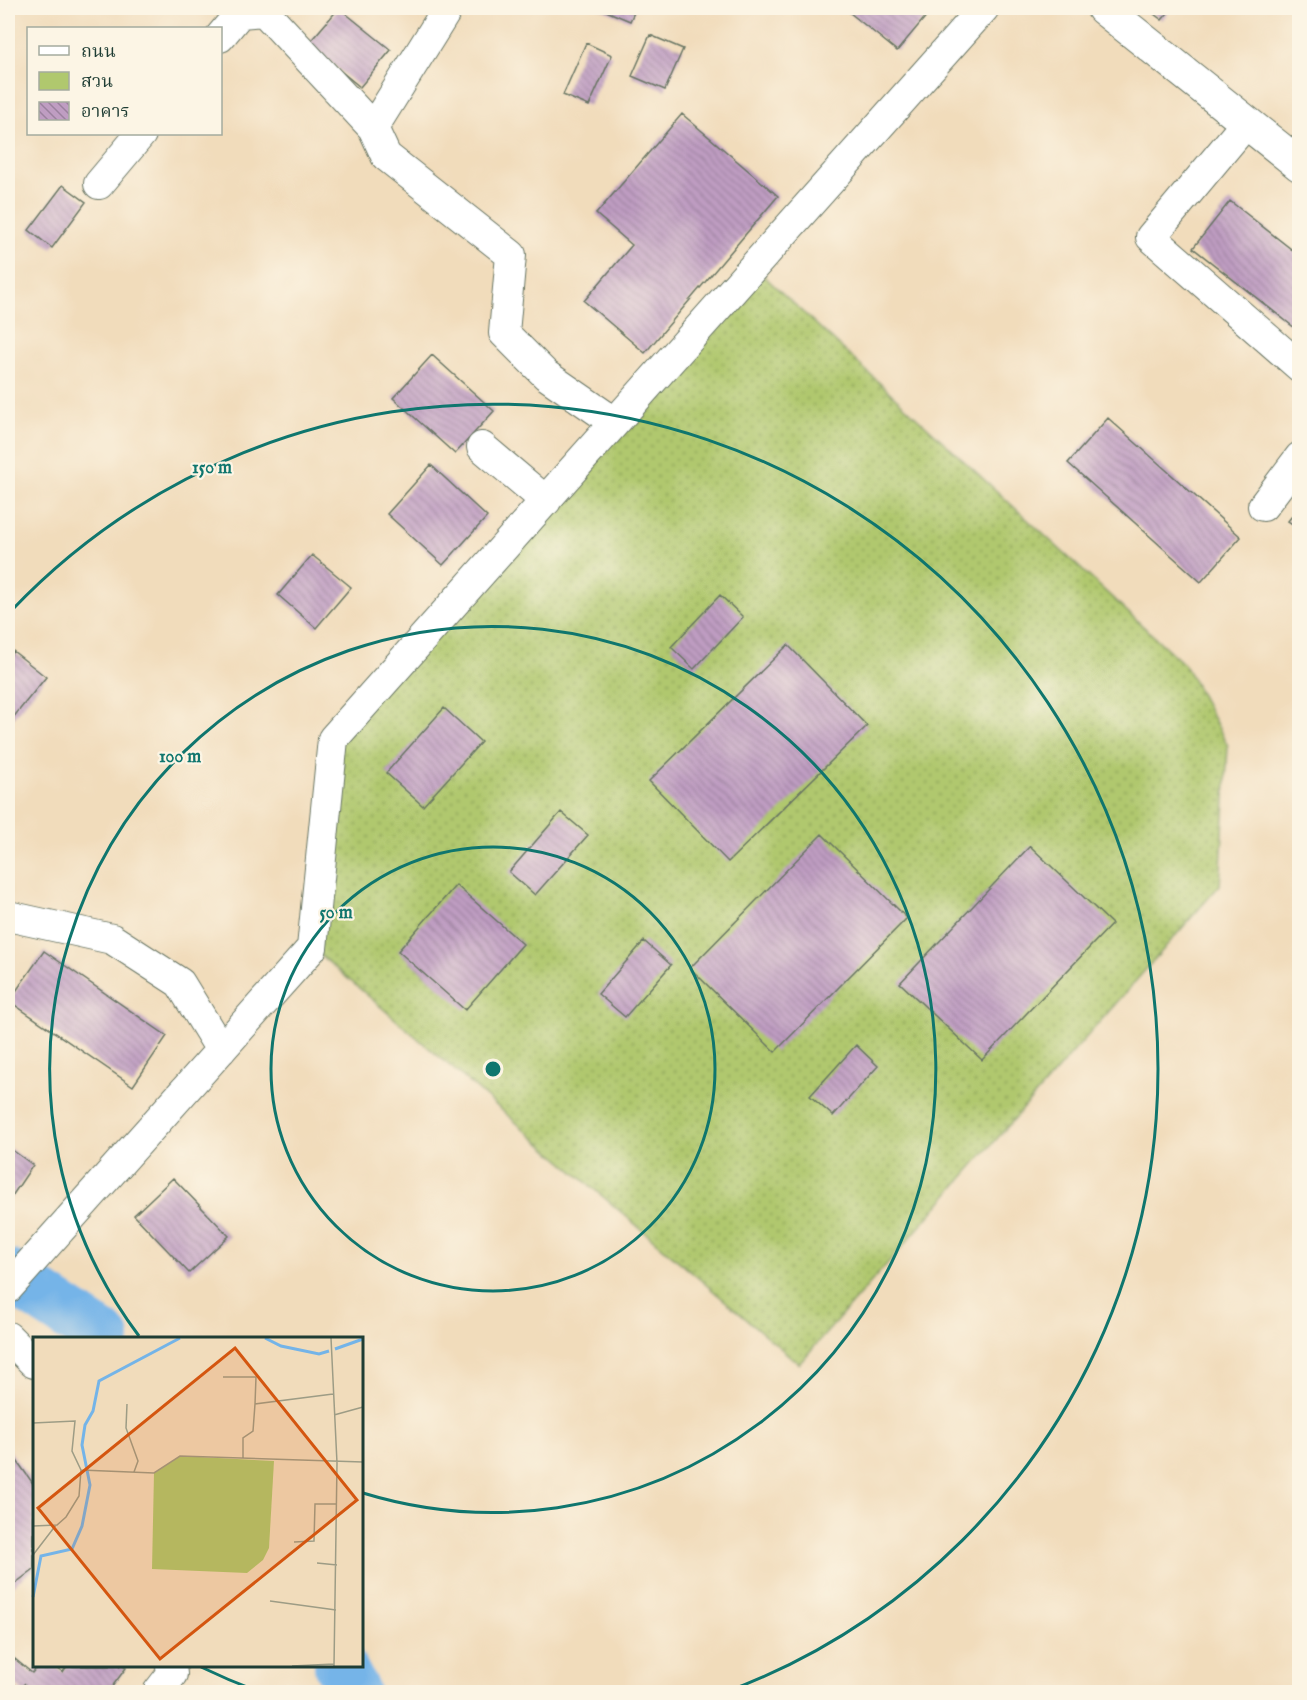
<svg xmlns="http://www.w3.org/2000/svg" width="1307" height="1700" font-family="'IM FELL English','Noto Serif Thai',serif">
<style>
.green{fill:url(#green-dots);stroke:#688251;stroke-width:1.5}
.lines{fill:none;stroke-linecap:round;stroke-linejoin:round}
.river{stroke:#74b4e8;stroke-width:52}
.building{fill:url(#building-back-hatch)}
.minor-casing{stroke:#687563;stroke-width:32}
.tertiary-casing{stroke:#687563;stroke-width:35}
.minor{stroke:#fff;stroke-width:30}
.tertiary{stroke:#fff;stroke-width:33}
.ring{fill:none;stroke:#0f766e;stroke-width:3}
.inset-river{fill:none;stroke:#74b4e8;stroke-width:3}
.inset-road{fill:none;stroke:#9d9c85;stroke-width:1.5}
.view{fill:#d45610;fill-opacity:0.15;stroke:#d45610;stroke-width:3}
.inset-edge{fill:none;stroke:#1f3d34;stroke-width:3}
.centre{fill:#0f766e;stroke:#fcf5e5;stroke-width:3}
.ring-label{font-size:18px;text-anchor:middle;font-weight:bold;fill:#0f766e;stroke:#fcf5e5;stroke-width:4.5;stroke-linejoin:round;paint-order:stroke}
</style>
<defs>
<pattern id="green-dots" width="8" height="8" patternUnits="userSpaceOnUse" patternTransform="scale(1.5)"><rect width="8" height="8" fill="#b0c86e"/><path d="M2 2h.1M6 6h.1" fill="none" stroke="#8fa45b" stroke-width="1.8" stroke-linecap="round"/></pattern>
<pattern id="building-back-hatch" width="6" height="6" patternUnits="userSpaceOnUse" patternTransform="scale(1.5)"><rect width="6" height="6" fill="#bf9dc2"/><path d="M-1 5l2 2M0 0l6 6M5-1l2 2" fill="none" stroke="#9b819e"/></pattern>
</defs>
<rect width="100%" height="100%" fill="#fcf5e5"/>
<filter id="ink" filterUnits="userSpaceOnUse"><feTurbulence type="fractalNoise" baseFrequency=".0167" numOctaves="2"/><feDisplacementMap in="SourceGraphic" scale="12" xChannelSelector="R" yChannelSelector="G"/><feConvolveMatrix kernelMatrix="1 2 1 2 8 2 1 2 1" color-interpolation-filters="sRGB"/></filter>
<filter id="wash" filterUnits="userSpaceOnUse"><feTurbulence type="fractalNoise" baseFrequency=".008" numOctaves="4" result="noise"/><feDisplacementMap in="SourceGraphic" scale="24" xChannelSelector="R" yChannelSelector="G"/><feGaussianBlur stdDeviation="1.35" result="paint"/><feColorMatrix in="noise" values="0 0 0 0 0 0 0 0 0 0 0 0 0 0 0 0 0 1.4 0 .05"/><feComposite in="paint" operator="in"/></filter>
<g filter="url(#wash)">
<rect width="100%" height="100%" fill="#f1dcbb"/>
<path class="green" d="M754 267 1185 665 1228 746 1220 885 799 1364 312 948 333 739Z"/>
<g class="lines">
<path class="river" d="M8 1275 104 1338
M340 1666 354 1692"/>
</g>
<g id="blocks">
<path class="building" d="M339 8 391 50 360 87 308 44Z
M599 8H636L630 21Z
M844 8H933L897 51Z
M1146 8H1172L1162 20Z
M650 35 683 49 665 90 632 76Z
M586 43 612 55 589 106 563 95Z
M682 114 778 196 645 353 584 301 632 245 596 214Z
M63 185 86 202 52 248 29 230Z
M1230 201 1300 256V332L1193 248Z
M432 355 494 411 455 454 393 398Z
M1108 418 1241 537 1201 582 1068 463Z
M431 465 487 517 443 565 387 514Z
M1300 506V529L1288 521Z
M312 555 351 587 316 628 278 595Z
M720 595 743 617 694 669 671 647Z
M788 645 867 726 728 862 649 781Z
M13 651 46 677 8 724V658Z
M444 708 481 742 423 806 386 773Z
M561 812 588 835 535 895 509 872Z
M822 834 907 918 775 1052 690 968Z
M1030 846 1112 924 982 1060 900 983Z
M456 885 523 944 465 1010 398 951Z
M644 941 671 965 625 1017 598 994Z
M44 951 167 1036 133 1086 9 1001Z
M856 1045 878 1066 833 1116 810 1096Z
M8 1147 33 1165 8 1202Z
M173 1178 229 1236 189 1273 134 1215Z
M8 1448 34 1485V1569L8 1589Z
M10 1655 32 1673 38 1666H54L63 1672 67 1666H122L126 1668 108 1692H24L20 1690 25 1683 20 1689 8 1679V1658Z"/>
</g>
</g>
<g filter="url(#ink)">
<use href="#blocks" fill-opacity="0" stroke="#687563" stroke-width="1.5"/>
<g class="lines">
<g class="minor-casing">
<path id="minor" d="M448 8 373 128 386 156 511 255 504 333 546 375 614 422
M220 37 240 13 264 11 373 128
M1247 122 1151 237 1300 367
M99 184 141 134
M482 447 546 501
M1263 506 1300 457
M8 916 112 939 180 983 221 1050
M8 1288 312 948 333 739 984 8
M8 1337 34 1363
M158 1692 172 1674 171 1666"/>
</g>
<g class="tertiary-casing">
<path id="tertiary" d="M1103 8 1300 165"/>
</g>
<use href="#minor" class="minor"/>
<use href="#tertiary" class="tertiary"/>
</g>
</g>
<g class="ring">
<circle cx="493" cy="1069" r="222"/>
<path d="M139 1336A443 443 0 1 1 363 1493"/>
<path d="M260 1692A665 665 0 0 1 201 1667M11 611A665 665 0 1 1 726 1692"/>
</g>
<g transform="translate(33 1337)">
<rect width="330" height="330" fill="#f1dcbb"/>
<path d="M147 119 241 124 236 211 230 223 214 236 119 232 121 136Z" fill="#b0c86e"/>
<path class="inset-river" d="M232 1 248 9 286 17 296 14M302 12 330 2M0 260 8 219 39 212 49 189 57 148 49 108 52 88 60 74 66 44 147 1"/>
<path class="inset-road" d="M298 1 304 126 301 329M190 40H223L222 67M94 67 93 91 105 124 101 135M301 78 330 70M0 86 42 84 39 114 48 133 121 136 147 119 330 125M210 122V101L220 94 222 67 300 57M0 189 24 188 33 180 46 159 48 133M261 205 281 204 282 167H304M0 218 23 188M284 226 304 228M237 264 303 273M259 329 301 327"/>
<path class="view" d="M202 11 324 163 127 322 5 171Z"/>
<rect width="330" height="330" class="inset-edge"/>
</g>
<circle cx="493" cy="1069" r="9" class="centre"/>
<g class="ring-label">
<text x="212" y="473">150 m</text>
<text x="180" y="762">100 m</text>
<text x="336" y="918">50 m</text>
</g>
<rect width="1307" height="1700" fill="none" stroke="#fcf5e5" stroke-width="30"/>
<rect x="27" y="27" width="195" height="108" fill="#fcf5e5" stroke="#a4ab9e" stroke-width="1.5"/>
<rect x="39" y="46" width="30" height="9" fill="#ffffff" stroke="#a4ab9e" stroke-width="1.5"/>
<text x="81" y="57" font-size="18" fill="#1f3d34">ถนน</text>
<rect x="39" y="72" width="30" height="18" fill="#b0c86e" stroke="#a4ab9e" stroke-width="1.5"/>
<text x="81" y="87" font-size="18" fill="#1f3d34">สวน</text>
<rect x="39" y="102" width="30" height="18" fill="url(#building-back-hatch)" stroke="#a4ab9e" stroke-width="1.5"/>
<text x="81" y="117" font-size="18" fill="#1f3d34">อาคาร</text>
</svg>
